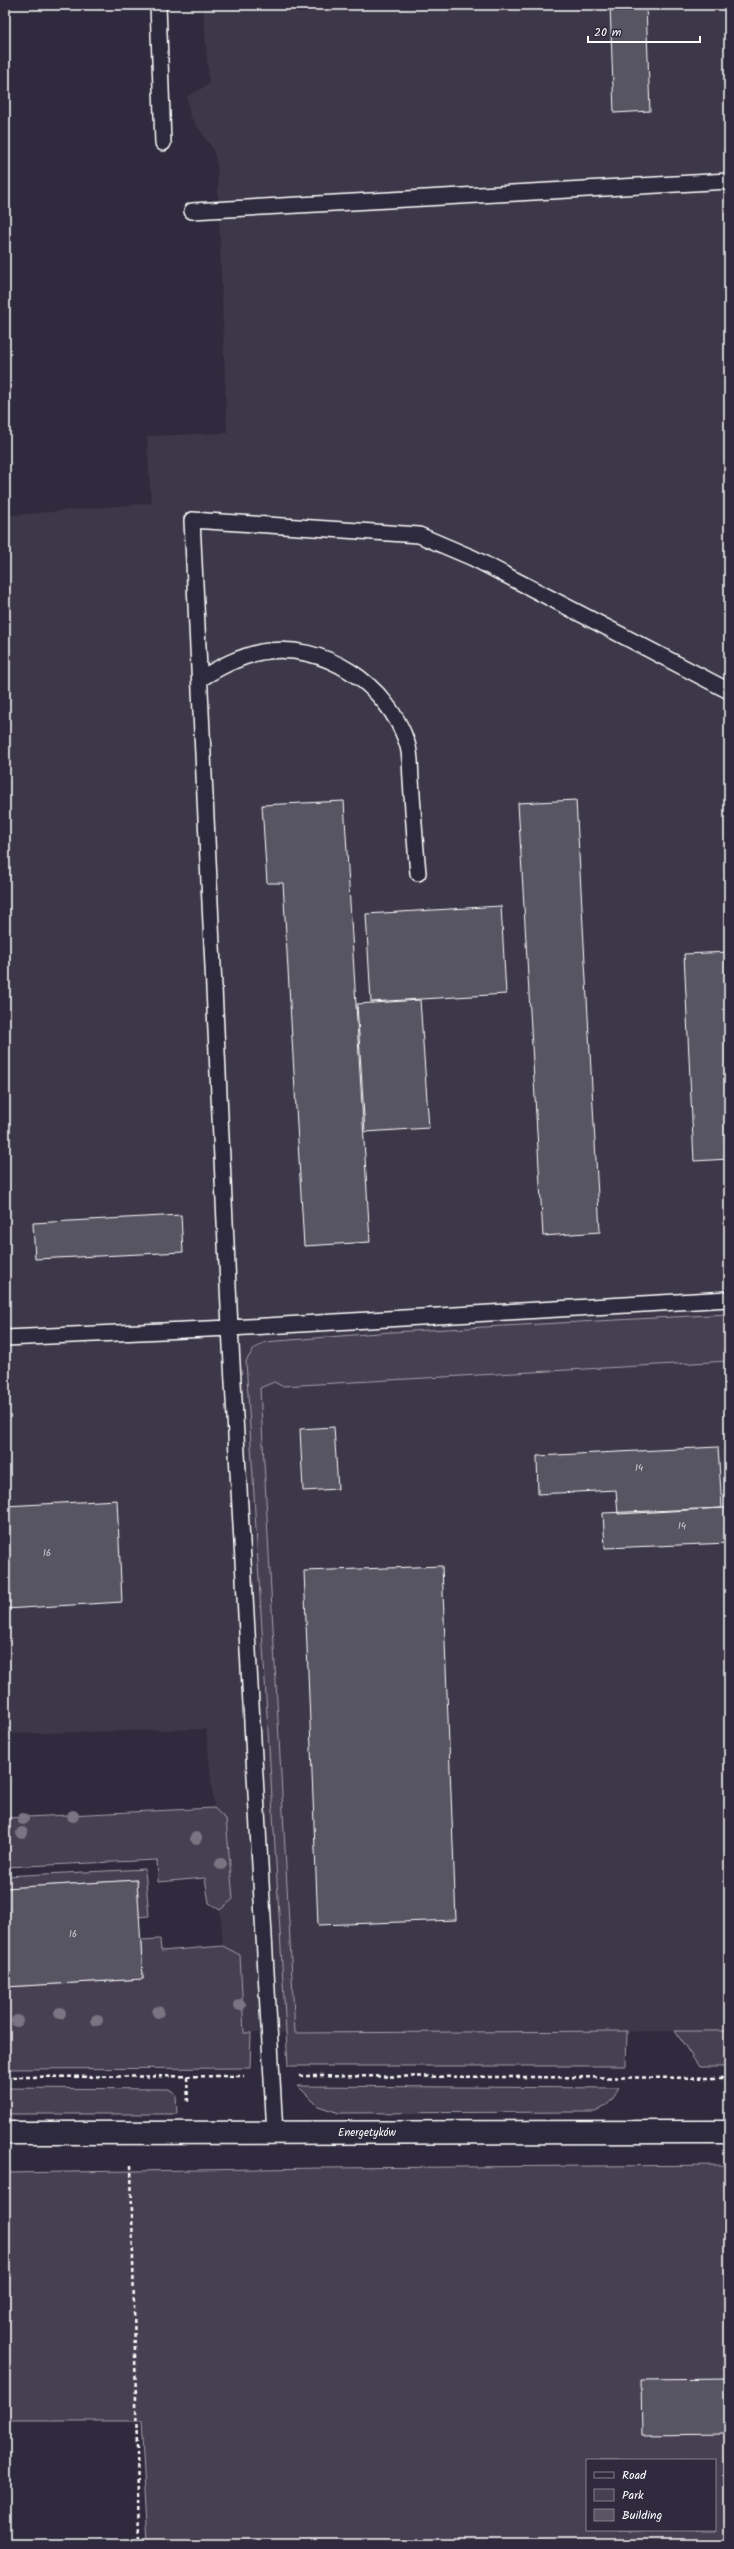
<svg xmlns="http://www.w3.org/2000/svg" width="734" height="2549" font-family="Kalam,sans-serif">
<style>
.built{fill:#3c3749}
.green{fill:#464152;stroke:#a2a0a8;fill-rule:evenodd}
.building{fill:#595564;stroke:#fff}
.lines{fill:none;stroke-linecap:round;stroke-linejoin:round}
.service-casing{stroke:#fff;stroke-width:18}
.secondary-casing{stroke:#fff;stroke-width:25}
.path{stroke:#fff;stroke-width:2.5;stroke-dasharray:4 3;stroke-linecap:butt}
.service{stroke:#2f2a3d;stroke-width:15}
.secondary{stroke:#2f2a3d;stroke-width:22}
.tree{fill:#797582}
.labels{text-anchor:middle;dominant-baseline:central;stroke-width:3.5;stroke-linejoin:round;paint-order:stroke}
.number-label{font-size:9px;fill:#d6d4d8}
.street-label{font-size:11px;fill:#fff;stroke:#2f2a3d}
</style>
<rect width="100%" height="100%" fill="#2f2a3d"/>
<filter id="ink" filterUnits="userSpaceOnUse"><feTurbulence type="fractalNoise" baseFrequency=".025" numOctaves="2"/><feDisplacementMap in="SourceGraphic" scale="8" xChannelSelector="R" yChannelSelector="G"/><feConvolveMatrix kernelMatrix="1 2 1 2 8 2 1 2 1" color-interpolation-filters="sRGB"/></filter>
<g filter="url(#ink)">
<path class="built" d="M203 5H729V2031L244 2033 240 1955 223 1946 220 1910 233 1899 226 1819 214 1808 206 1729 5 1734V516L151 503 147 436 227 433 217 166 213 149 190 116 187 97 209 84Z"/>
<path class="green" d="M729 1314V1361L282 1386 274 1382 260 1388 295 2033 627 2031 626 2066H288L246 1361 254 1349 265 1342 391 1332Z
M214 1808 226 1819 233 1899 220 1910 209 1903 205 1878 158 1882 157 1860 5 1867V1818Z
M145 1869 149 1916 139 1917 137 1880 5 1888V1876Z
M160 1939 161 1951 223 1946 240 1955 244 2033H251L250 2068 5 2069V1987L143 1979 141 1940Z
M675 2031H729V2067H699Z
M298 2086 619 2088C613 2100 607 2107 595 2112L339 2113 318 2106Z
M5 2088 169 2089 176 2094 177 2114H5Z
M729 2165V2544H148L141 2421H5V2173L322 2168ZM587 2460H715V2530H587Z"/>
<path class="building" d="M610 5H646L650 111 614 113Z
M576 800 600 1232 543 1236 518 803Z
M344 801 370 1242 304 1246 283 883H267L262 805Z
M501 906 506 994 371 1002 366 914Z
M729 952V1159L694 1161 684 954Z
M420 1000 429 1128 365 1132 357 1004Z
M181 1215 183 1252 35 1259 33 1223Z
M334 1427 338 1489 303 1491 300 1429Z
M718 1447 722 1508 618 1514 616 1490 538 1494 537 1456Z
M117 1500 122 1602 5 1609V1506Z
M722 1508H729V1543L605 1548 603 1513Z
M442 1566 456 1920 318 1925 304 1571Z
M137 1880 143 1979 5 1987V1888Z
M729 2379V2434L642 2435 641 2380Z"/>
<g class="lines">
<g class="service-casing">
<path id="service" d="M158 5 163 143
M192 211 729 181
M200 679C220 667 238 657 261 652 324 641 388 685 407 743 411 754 410 768 411 779 413 811 415 842 418 873
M5 1338 230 1328 729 1299
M275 2133 230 1328 192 520 419 535 473 558 729 691"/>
</g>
<g class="secondary-casing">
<path id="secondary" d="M5 2133 729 2132"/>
</g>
<path class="path" d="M299 2076 729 2078
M5 2077 244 2076
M187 2077 188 2103
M131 2165 139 2544"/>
<use href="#service" class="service"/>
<use href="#secondary" class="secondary"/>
</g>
<g class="tree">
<circle cx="73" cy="1816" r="6"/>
<circle cx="23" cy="1819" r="6"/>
<circle cx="22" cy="1833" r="6"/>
<circle cx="196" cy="1838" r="6"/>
<circle cx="221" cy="1864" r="6"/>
<circle cx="240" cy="2005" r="6"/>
<circle cx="158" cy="2012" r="6"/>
<circle cx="60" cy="2013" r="6"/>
<circle cx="97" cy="2020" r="6"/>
<circle cx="17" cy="2021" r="6"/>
</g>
</g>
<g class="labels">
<g class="number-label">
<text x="639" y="1468">14</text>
<text x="682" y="1526">14</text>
<text x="47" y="1553">16</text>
<text x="73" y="1934">16</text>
</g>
<g class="street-label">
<text x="367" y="2133">Energetyków</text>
</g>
</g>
<rect width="734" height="2549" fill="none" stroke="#2f2a3d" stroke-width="20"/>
<rect x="10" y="10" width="714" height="2529" fill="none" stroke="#fff" stroke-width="1.5" filter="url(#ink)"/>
<rect x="586" y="2459" width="130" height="72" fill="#2f2a3d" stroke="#827f8b"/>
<rect x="594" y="2472" width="20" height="6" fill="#2f2a3d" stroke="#827f8b"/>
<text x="622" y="2479" font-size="12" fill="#ffffff">Road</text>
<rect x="594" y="2489" width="20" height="12" fill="#464152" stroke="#827f8b"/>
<text x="622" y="2499" font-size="12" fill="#ffffff">Park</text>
<rect x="594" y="2509" width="20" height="12" fill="#595564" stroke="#827f8b"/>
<text x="622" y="2519" font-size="12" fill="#ffffff">Building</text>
<path d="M588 36v6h112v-6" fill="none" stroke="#ffffff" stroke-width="2"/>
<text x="594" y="36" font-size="12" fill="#ffffff" stroke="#2f2a3d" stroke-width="3" paint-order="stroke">20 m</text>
</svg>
